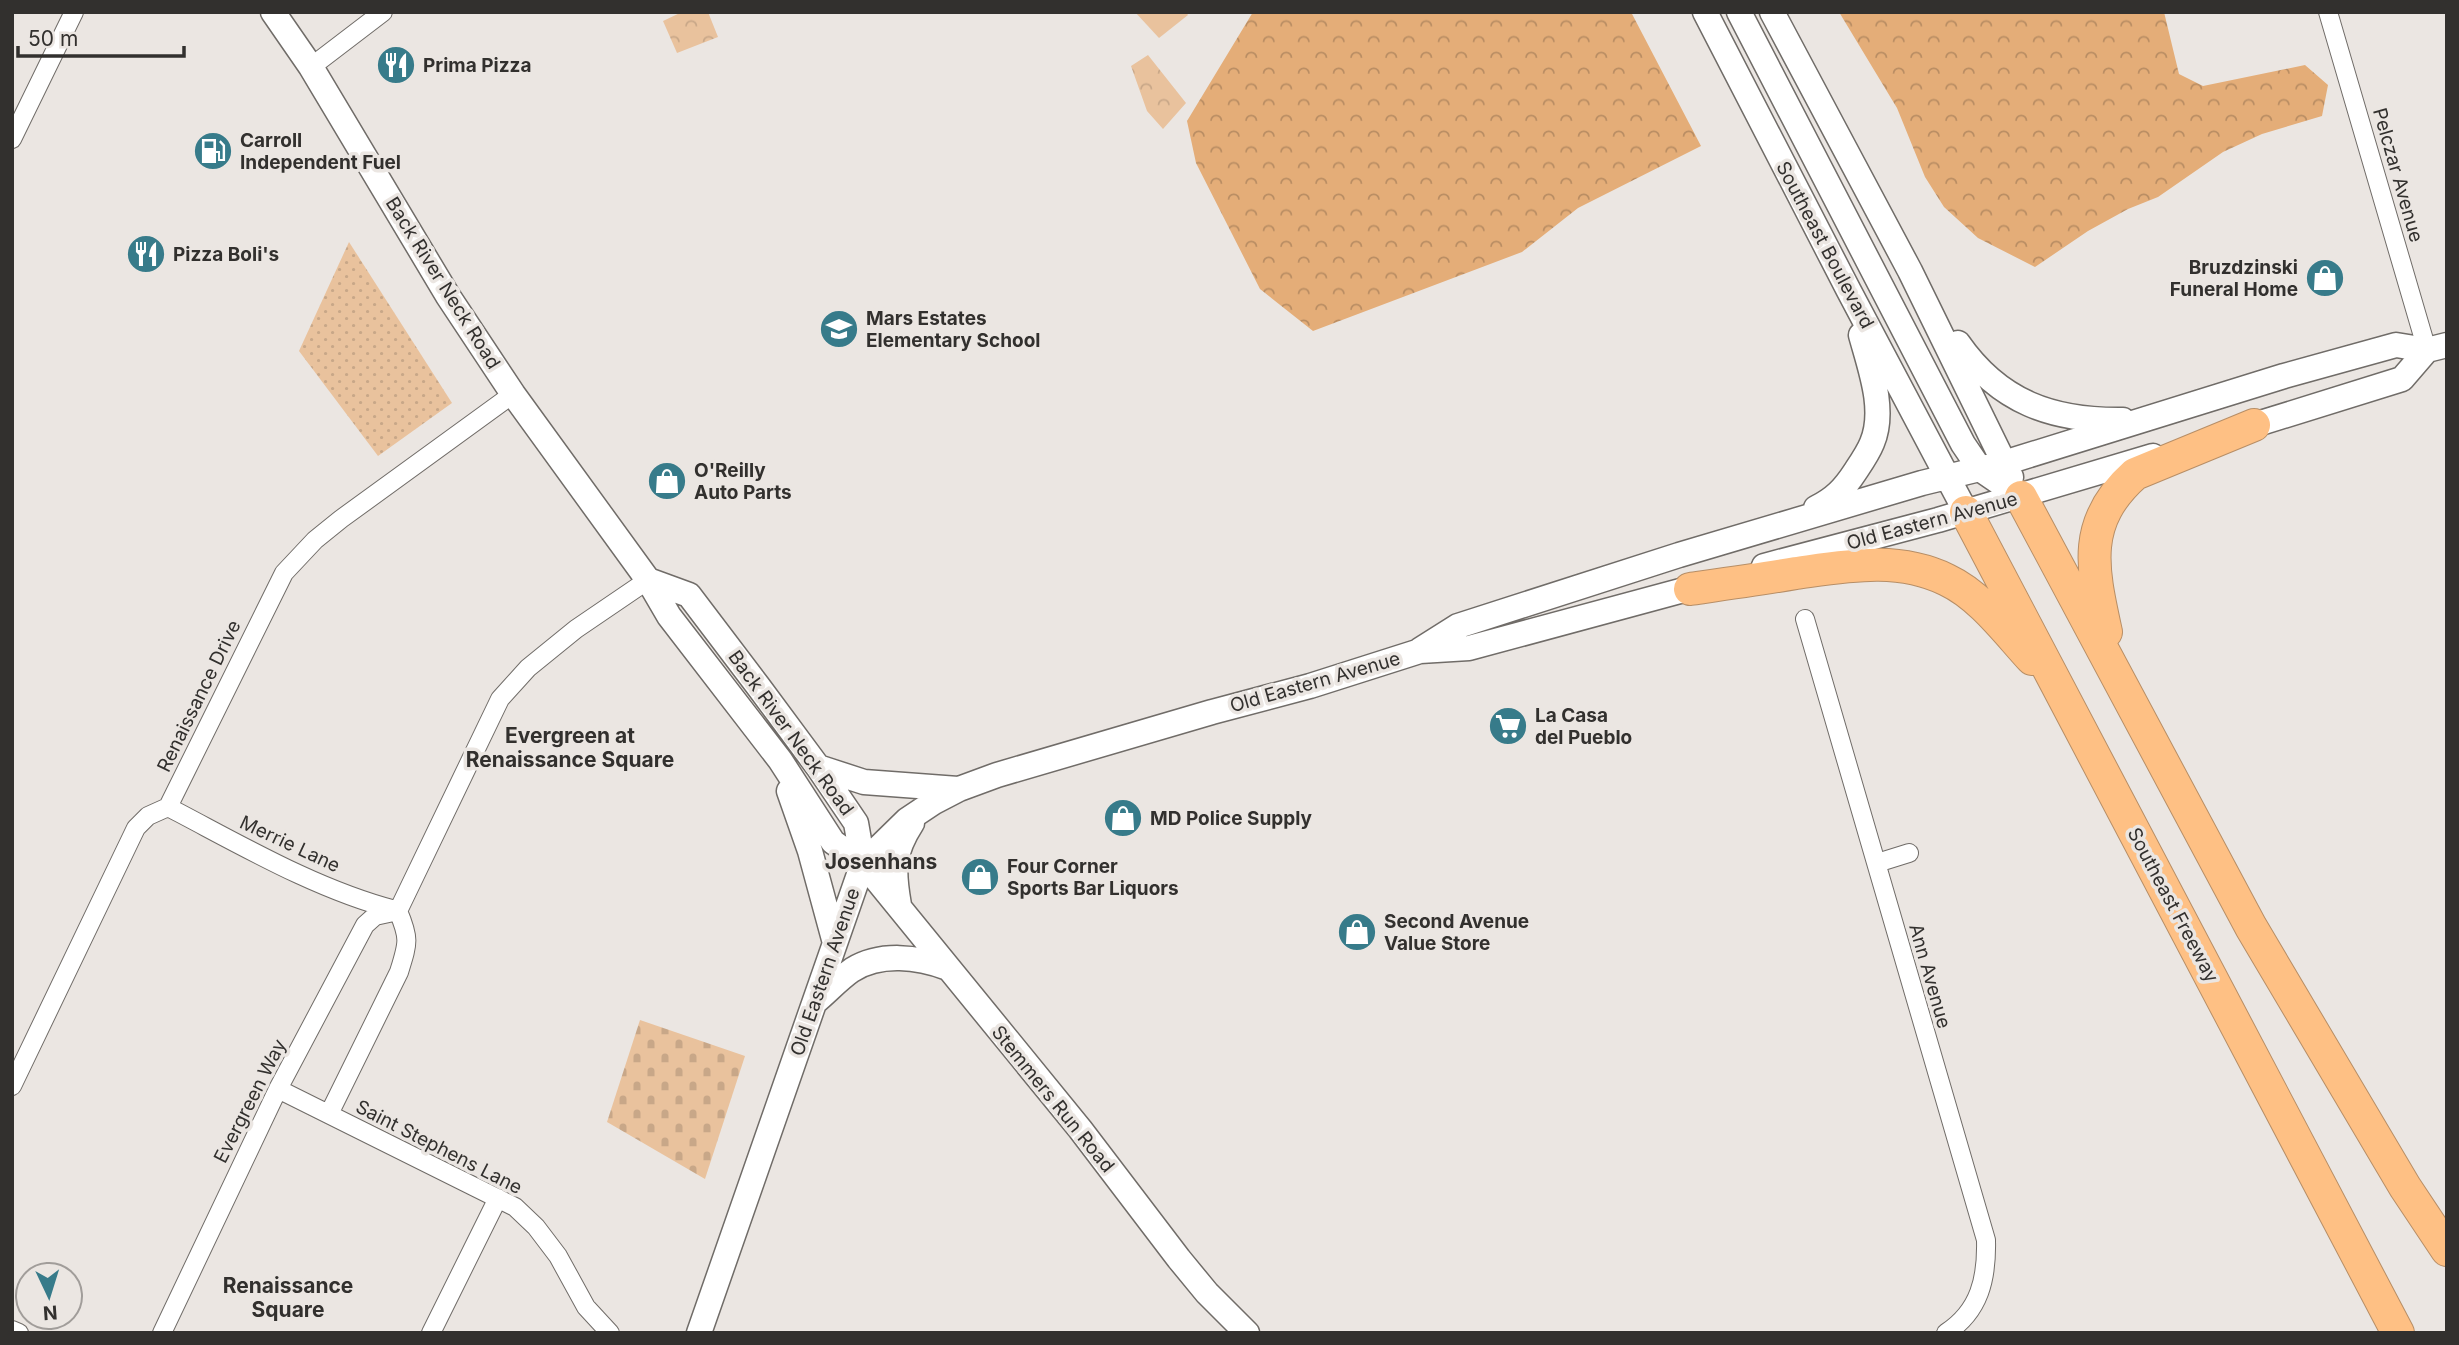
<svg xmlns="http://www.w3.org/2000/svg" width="2459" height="1345" font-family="Inter,sans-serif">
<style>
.grass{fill:url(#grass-dots)}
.forest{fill:url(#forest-crowns)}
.cemetery{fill:url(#cemetery-stones)}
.park{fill:url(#park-crowns)}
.pitch{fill:#e9c29d}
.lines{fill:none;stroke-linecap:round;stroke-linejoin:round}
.street-casing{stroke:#706c68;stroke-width:20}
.secondary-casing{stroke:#706c68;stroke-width:27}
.highway-casing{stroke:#b78e66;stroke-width:34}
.street{stroke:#fff;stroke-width:18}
.secondary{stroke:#fff;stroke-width:24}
.highway{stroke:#fec084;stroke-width:32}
.labels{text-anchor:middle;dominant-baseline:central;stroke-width:7;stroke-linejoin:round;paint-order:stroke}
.poi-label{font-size:19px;font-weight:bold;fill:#32302e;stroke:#ebe6e2;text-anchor:start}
.street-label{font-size:19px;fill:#32302e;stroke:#ebe6e2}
.neighbourhood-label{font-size:21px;font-weight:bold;fill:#32302e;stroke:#ebe6e2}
</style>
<defs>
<pattern id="grass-dots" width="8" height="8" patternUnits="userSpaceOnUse" patternTransform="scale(1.75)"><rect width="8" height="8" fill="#e9c29d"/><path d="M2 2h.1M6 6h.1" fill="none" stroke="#c8a788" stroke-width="1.8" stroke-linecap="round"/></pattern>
<pattern id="forest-crowns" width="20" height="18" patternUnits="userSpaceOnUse" patternTransform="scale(1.75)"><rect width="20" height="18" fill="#e4ad78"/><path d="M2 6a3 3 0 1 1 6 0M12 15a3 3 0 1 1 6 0" fill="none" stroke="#b98d63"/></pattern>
<pattern id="cemetery-stones" width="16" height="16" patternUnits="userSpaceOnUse" patternTransform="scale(1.75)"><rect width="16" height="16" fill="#e9c29d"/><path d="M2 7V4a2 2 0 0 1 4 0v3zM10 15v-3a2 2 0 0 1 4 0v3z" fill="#c8a788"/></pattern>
<pattern id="park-crowns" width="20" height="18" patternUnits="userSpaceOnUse" patternTransform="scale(1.75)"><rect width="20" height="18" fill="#e9c29d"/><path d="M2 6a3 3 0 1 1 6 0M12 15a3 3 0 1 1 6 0" fill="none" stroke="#c8a788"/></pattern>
</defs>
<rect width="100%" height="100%" fill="#ebe6e2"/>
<path class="grass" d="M349 242 452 403 378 456 299 351Z"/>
<path class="forest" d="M1253 12H1631L1701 146 1578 208 1522 252 1313 331 1260 289 1196 163 1187 121Z
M1839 12H2164L2179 74 2203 86 2305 65 2328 85 2322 116 2262 134 2223 152 2158 197 2128 209 2088 231 2035 267 1978 238 1944 207 1925 177 1897 108Z"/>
<path class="cemetery" d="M640 1020 745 1056 705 1179 607 1122Z"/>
<path class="park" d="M682 12H708L718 37 677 53 663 21Z
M1148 55 1186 103 1163 129 1147 111 1131 66Z"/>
<path class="pitch" d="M1135 12H1186L1188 15 1159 38Z"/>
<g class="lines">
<g class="street-casing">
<path id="street" d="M2328 12 2427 350
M311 67 383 12
M12 139 74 12
M1805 619 1986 1240C1987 1278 1980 1311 1946 1333
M168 807C241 845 315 889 395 910
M1877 863 1909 853
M12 1086 136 828 148 816 168 807 284 573 315 540 341 519 513 394
M278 1089 515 1207 536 1227 558 1256 586 1307 610 1333
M329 1114 399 972C408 943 410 939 398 911L500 699 528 668 576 629 648 580
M12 1330 19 1333
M162 1333 278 1089 365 925 375 916 398 911
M431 1333 498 1198"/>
</g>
<g class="secondary-casing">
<path id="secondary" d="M273 12 311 67 448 296 513 394 648 580 669 616 780 760 833 842 863 863 1080 1129 1179 1259 1207 1293 1247 1333
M1705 12 1849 291 1966 512
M1739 12 1963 444 1980 469 2021 497
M1772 12 1910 271 2011 477
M1958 343C1999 402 2052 421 2123 420
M2238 430 2402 379 2427 350
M1816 508C1834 499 1844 489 1855 472 1861 463 1868 453 1872 443 1886 410 1870 368 1861 335
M1764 566 1938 520 2153 456
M648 580 689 595 758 686 818 767 856 823 863 863
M1420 650 1458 626 1679 555 1922 483 2004 463 2284 376 2396 345 2427 350 2447 345
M818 767 864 782 958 789
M789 791 810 851 835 943
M899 905C893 871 892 854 912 823
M815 1002C827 992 839 979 852 970 881 952 918 957 948 968
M699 1333 863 863 907 820 934 802 959 789 997 775 1212 712 1310 686 1420 651 1469 648 1706 584"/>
</g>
<g class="highway-casing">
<path id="highway" d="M2021 497 2251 927 2405 1187 2447 1250
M1966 512 2398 1333
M1690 589C1725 584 1761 579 1796 573 1847 566 1898 556 1947 580 1981 596 2007 632 2032 659
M2106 632C2092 568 2081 522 2135 474L2254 425"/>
</g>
<use href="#street" class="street"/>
<use href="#secondary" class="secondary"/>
<use href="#highway" class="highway"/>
</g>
<defs>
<g id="restaurant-disc" transform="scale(2.0125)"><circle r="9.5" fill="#377b8a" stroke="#ebe6e2"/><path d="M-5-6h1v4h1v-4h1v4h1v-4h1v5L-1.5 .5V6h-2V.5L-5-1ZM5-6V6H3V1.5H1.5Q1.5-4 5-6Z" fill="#fff"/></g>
<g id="fuel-disc" transform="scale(2.0125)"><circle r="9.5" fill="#377b8a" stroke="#ebe6e2"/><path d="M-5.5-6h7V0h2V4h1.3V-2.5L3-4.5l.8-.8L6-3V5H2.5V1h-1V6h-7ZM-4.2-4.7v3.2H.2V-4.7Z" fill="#fff"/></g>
<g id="shop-disc" transform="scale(2.0125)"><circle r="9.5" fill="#377b8a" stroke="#ebe6e2"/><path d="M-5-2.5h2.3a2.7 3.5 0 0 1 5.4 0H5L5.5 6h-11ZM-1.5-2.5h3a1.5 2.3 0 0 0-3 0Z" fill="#fff"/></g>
<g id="school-disc" transform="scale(2.0125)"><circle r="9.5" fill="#377b8a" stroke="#ebe6e2"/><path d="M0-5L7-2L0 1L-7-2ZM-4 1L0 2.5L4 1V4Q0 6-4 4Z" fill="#fff"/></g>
<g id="supermarket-disc" transform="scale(2.0125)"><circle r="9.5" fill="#377b8a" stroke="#ebe6e2"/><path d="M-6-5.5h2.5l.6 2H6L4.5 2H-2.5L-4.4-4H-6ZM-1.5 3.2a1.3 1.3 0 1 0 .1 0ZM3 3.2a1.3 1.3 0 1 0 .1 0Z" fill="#fff"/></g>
</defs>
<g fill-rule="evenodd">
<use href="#restaurant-disc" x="396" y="65"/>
<use href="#fuel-disc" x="213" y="151"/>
<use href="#restaurant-disc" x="146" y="254"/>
<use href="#shop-disc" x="2325" y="278"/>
<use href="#school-disc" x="839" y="329"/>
<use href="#shop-disc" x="667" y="481"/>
<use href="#supermarket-disc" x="1508" y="726"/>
<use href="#shop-disc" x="1123" y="818"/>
<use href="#shop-disc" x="980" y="877"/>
<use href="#shop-disc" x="1357" y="932"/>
</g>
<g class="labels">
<g class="poi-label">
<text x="423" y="65">Prima Pizza</text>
<text x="240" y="140">Carroll<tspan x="240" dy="22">Independent Fuel</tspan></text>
<text x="173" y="254">Pizza Boli's</text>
<text x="2298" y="267" text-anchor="end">Bruzdzinski<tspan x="2298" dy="22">Funeral Home</tspan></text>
<text x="866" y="318">Mars Estates<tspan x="866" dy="22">Elementary School</tspan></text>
<text x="694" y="470">O'Reilly<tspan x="694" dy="22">Auto Parts</tspan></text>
<text x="1535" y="715">La Casa<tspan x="1535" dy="22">del Pueblo</tspan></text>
<text x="1150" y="818">MD Police Supply</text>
<text x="1007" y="866">Four Corner<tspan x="1007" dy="22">Sports Bar Liquors</tspan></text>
<text x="1384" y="921">Second Avenue<tspan x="1384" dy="22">Value Store</tspan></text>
</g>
<g class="street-label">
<text transform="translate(2398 175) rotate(74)">Pelczar Avenue</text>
<text transform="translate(1825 245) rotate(62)">Southeast Boulevard</text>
<text transform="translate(443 283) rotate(58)">Back River Neck Road</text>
<text transform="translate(1932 521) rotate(-15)">Old Eastern Avenue</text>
<text transform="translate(1315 682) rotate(-16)">Old Eastern Avenue</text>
<text transform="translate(199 696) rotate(-64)">Renaissance Drive</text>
<text transform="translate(791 733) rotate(54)">Back River Neck Road</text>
<text transform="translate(290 844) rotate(25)">Merrie Lane</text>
<text transform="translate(2173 905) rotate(62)">Southeast Freeway</text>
<text transform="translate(825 972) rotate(-71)">Old Eastern Avenue</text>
<text transform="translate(1930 976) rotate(74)">Ann Avenue</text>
<text transform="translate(1053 1099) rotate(51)">Stemmers Run Road</text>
<text transform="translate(250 1101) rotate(-63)">Evergreen Way</text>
<text transform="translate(439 1147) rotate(27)">Saint Stephens Lane</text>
</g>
<g class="neighbourhood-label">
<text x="570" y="735">Evergreen at<tspan x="570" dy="24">Renaissance Square</tspan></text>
<text x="881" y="861">Josenhans</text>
<text x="288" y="1285">Renaissance<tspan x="288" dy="24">Square</tspan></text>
</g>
</g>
<rect width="2459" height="1345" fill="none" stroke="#32302e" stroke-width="28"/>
<g transform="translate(49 1296) rotate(176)"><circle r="33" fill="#ebe6e2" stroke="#a19d9a" stroke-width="2"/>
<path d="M0-5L12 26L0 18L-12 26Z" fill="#377b8a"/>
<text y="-10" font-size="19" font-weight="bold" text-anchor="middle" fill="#32302e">N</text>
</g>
<path d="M18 46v10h166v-10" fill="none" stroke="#32302e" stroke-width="3.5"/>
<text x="28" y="46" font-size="21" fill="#32302e" stroke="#ebe6e2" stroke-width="5" paint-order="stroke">50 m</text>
</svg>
